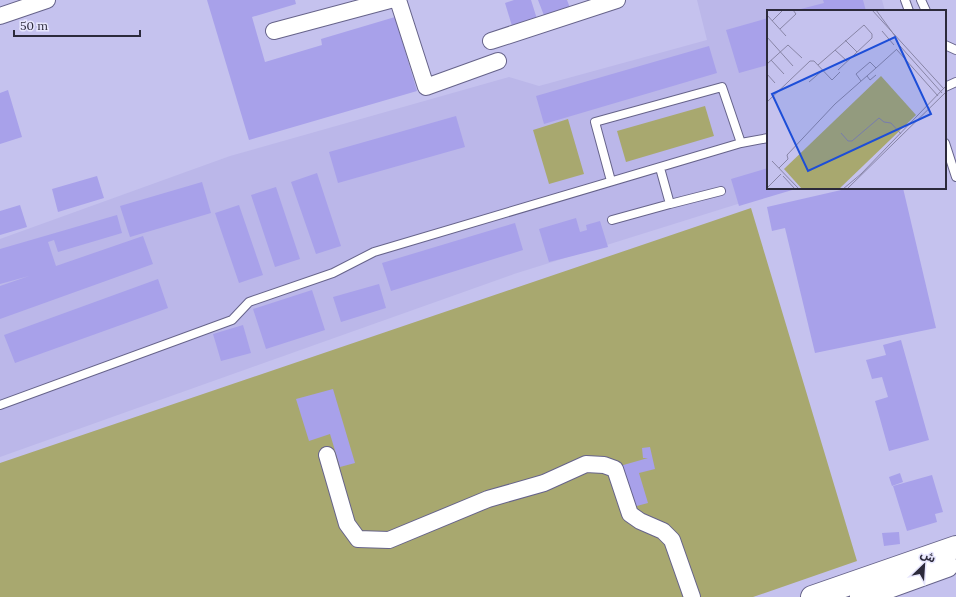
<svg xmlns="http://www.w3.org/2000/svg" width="956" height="597" font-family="Lora,'Noto Sans Arabic',serif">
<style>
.built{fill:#bbb7e9}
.green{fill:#a8a86f}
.building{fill:#a8a1ea}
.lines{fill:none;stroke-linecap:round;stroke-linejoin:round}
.lane-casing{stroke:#66638a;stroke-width:10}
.street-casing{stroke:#66638a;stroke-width:18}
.secondary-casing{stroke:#66638a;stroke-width:24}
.lane{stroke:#fff;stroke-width:8}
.street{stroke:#fff;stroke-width:16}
.secondary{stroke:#fff;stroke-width:22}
.inset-road{fill:none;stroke:#8885a6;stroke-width:1}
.view{fill:#1d4ed8;fill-opacity:0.15;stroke:#1d4ed8;stroke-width:2}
.inset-edge{fill:none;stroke:#2c2a3b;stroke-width:2}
</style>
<rect width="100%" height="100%" fill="#c5c2ee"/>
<path class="built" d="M697 0H882L885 11H768V188H789L514 274 0 457V239L230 156 509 77 539 86 707 40Z"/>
<path class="green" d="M705 106 714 136 626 162 617 131Z
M568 119 584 174 549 184 533 130Z
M751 208 857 561 753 597H0V463Z"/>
<path class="building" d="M207 0H295L296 4 252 17 265 62 322 45 321 39 395 17 417 91 249 140Z
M514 0H531L537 19 512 26 505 3Z
M538 0H567L570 8 545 18Z
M823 0H863L866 11H793L824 3Z
M768 18V65L739 73 726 30Z
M709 46 717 73 544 124 536 96Z
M8 90 22 137 0 144V93Z
M456 116 465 147 338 183 329 152Z
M768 168V188H799L739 206 731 179Z
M317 173 341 246 316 254 291 182Z
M97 176 104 198 58 212 52 189Z
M202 182 211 213 130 237 120 206Z
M276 187 300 259 275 267 251 195Z
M850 188H903L936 328 815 353 785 228 772 231 767 207Z
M20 205 27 227 0 235V211Z
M239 205 263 275 239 283 215 213Z
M117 215 122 233 58 252 54 240 48 242 56 266 143 236 153 264 0 319V286L29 276 0 284V249Z
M576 218 580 232 587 230 586 225 600 221 608 247 549 262 539 229Z
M515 223 523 250 391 291 382 263Z
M158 279 168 308 15 363 4 335Z
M379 284 386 308 341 322 333 297Z
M312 290 325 330 266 349 253 309Z
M243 325 251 353 221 361 213 334Z
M901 340 929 440 889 451 875 401 888 397 882 377 872 379 866 360 886 355 883 345Z
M333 389 355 463 340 467 330 434 309 441 296 399Z
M650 447 655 469 639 473 648 503 633 507 620 466 648 458H643L642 448Z
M900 473 903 482 892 486 889 477Z
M932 475 943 512 935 514 937 522 907 531 893 486Z
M899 532 900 544 884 546 882 533Z"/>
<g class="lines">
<g class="lane-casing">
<path id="lane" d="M905 0 909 11
M921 0 926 11
M945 45 956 50
M945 87 956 82
M741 143 768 138
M945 143 956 177
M660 168 670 204 721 191
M612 220 670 204
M0 405 232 320 249 302 333 273 374 252 741 143 722 87 595 122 611 181"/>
</g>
<g class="street-casing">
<path id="street" d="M398 0 426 87 498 61
M0 16 47 0
M274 31 390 0
M491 41 617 0
M327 455 347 524 358 539 389 540 488 499 544 483 586 464 604 465 615 469 630 514 640 521 663 531 672 540 692 597"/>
</g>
<g class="secondary-casing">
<path id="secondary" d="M812 597 956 547
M861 597 947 566"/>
</g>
<use href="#lane" class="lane"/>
<use href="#street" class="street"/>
<use href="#secondary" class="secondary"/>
</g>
<g transform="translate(767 10)">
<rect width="179" height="179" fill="#c5c2ee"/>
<path d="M114 66 149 105 72 179H35L17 159Z" fill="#a8a86f"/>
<path class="inset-road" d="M105 0 177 79M109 0 128 26M0 5 19 26M5 11 16 0M13 19 29 4 26 0M115 21 127 35M0 27 26 56M78 30 90 42M133 36 175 83M68 40 80 51M130 40 171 86M4 50 17 64M0 54 21 35 35 48M51 55 97 15 105 24V28L71 60M109 58 130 39M0 64 8 73M100 66 103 70 109 65M42 72 56 60M0 92 43 51H47L65 70 73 62M74 123 81 131H85L112 108 117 112 124 113 134 124M5 151 32 179M12 158 21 149 20 145 68 94 109 58 103 52 89 64 94 71M16 166 28 179M0 178 14 164M76 179 94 164 179 76M80 179 179 82"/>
<path class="view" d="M128 27 164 104 41 161 5 84Z"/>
<rect width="179" height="179" class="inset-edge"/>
</g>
<g transform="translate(924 565) rotate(25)" stroke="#e7e6fd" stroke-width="3" paint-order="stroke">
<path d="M0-3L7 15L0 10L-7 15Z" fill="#2c2a3b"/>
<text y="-6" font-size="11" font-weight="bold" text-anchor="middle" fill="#2c2a3b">ش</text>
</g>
<path d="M14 30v6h126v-6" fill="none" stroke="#2c2a3b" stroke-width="2"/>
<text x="20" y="30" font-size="12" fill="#2c2a3b" stroke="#e7e6fd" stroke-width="3" paint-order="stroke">50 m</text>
</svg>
